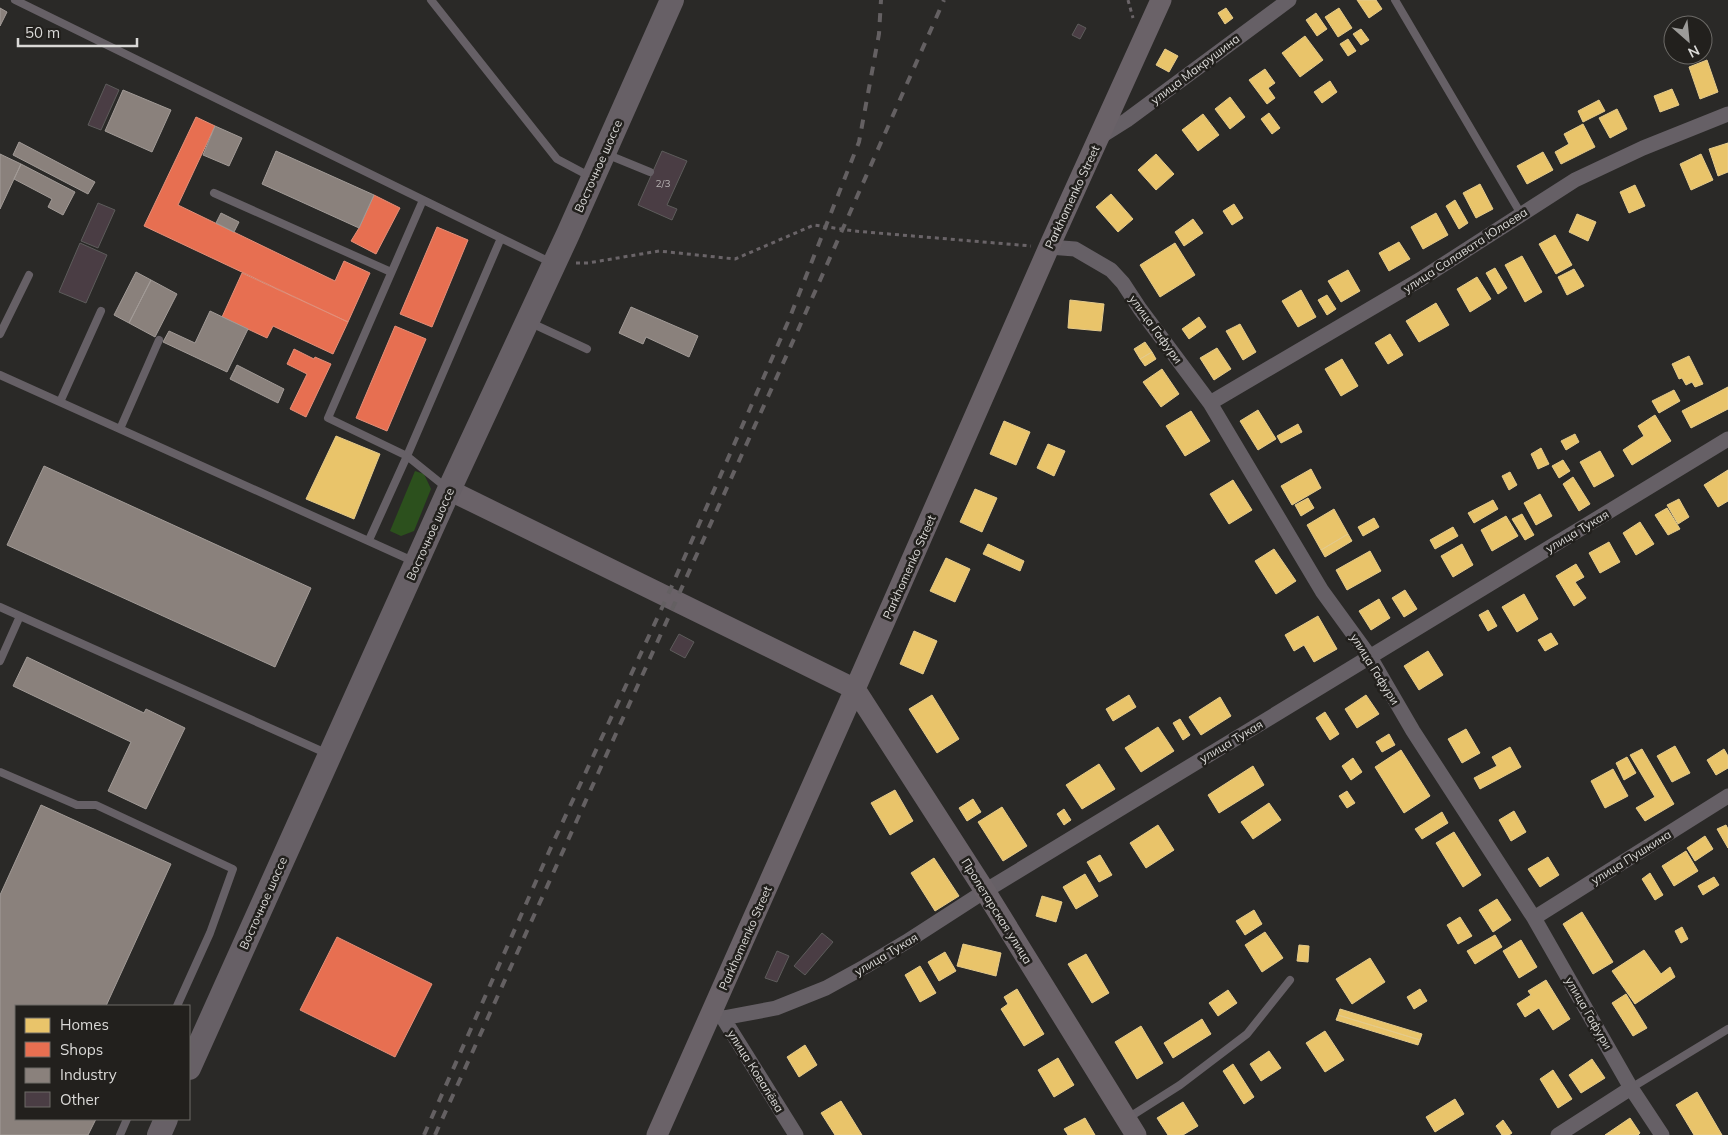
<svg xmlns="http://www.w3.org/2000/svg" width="1728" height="1135" font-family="Mulish,sans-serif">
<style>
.green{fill:#2c501d}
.homes{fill:#e9c46a;stroke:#e4ca8b}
.shops{fill:#e76f51;stroke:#e38f79}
.industry{fill:#8a817c;stroke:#a29b97}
.building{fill:#4a3d44;stroke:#5d5c5b}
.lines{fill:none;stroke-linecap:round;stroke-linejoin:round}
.path{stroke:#6a6468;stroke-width:3;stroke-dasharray:4 4;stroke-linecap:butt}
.service{stroke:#666066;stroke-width:8}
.minor{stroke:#666066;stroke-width:15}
.secondary{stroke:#6a6268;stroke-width:21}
.primary{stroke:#676066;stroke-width:24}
.rail{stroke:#646062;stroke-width:4;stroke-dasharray:9 9;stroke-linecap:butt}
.labels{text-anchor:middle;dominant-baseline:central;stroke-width:5;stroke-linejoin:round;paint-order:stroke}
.number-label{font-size:10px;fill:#b6b2b2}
.street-label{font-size:12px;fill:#dad9d7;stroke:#22201d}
</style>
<rect width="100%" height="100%" fill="#2a2927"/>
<path class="green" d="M415 471 424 474 431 489 414 531 401 536 390 531Z"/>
<path class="homes" d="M1357 0H1376L1382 9 1369 18Z
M1226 8 1233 18 1225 24 1218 13Z
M1339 8 1352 28 1338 37 1325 17Z
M1316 13 1327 29 1317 36 1306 20Z
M1361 29 1369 40 1361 45 1353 34Z
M1305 36 1323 60 1300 77 1282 53Z
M1348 39 1356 51 1348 56 1340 44Z
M1165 49 1178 56 1169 72 1156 65Z
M1707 60 1718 92 1700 99 1689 67Z
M1265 69 1275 83 1268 88 1275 98 1267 104 1249 80Z
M1330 81 1337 92 1322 103 1314 92Z
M1672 89 1679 105 1660 112 1654 96Z
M1230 97 1245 117 1230 129 1215 109Z
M1599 100 1605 111 1583 122 1578 111Z
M1617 109 1627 129 1610 138 1599 118Z
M1269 113 1280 128 1272 134 1261 119Z
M1203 114 1219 135 1198 151 1182 130Z
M1583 124 1595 147 1561 164 1555 152 1569 144 1564 134Z
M1728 143V172L1718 176 1709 149Z
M1543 152 1553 170 1527 184 1517 166Z
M1156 154 1174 174 1156 190 1138 170Z
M1701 154 1713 180 1691 190 1680 164Z
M1480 184 1493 209 1476 218 1463 193Z
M1635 185 1645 206 1629 213 1620 192Z
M1111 194 1133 219 1118 232 1096 207Z
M1455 200 1468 223 1459 229 1446 206Z
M1234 204 1243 218 1232 225 1223 211Z
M1436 213 1448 235 1423 249 1411 227Z
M1577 214 1596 222 1588 241 1569 232Z
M1193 219 1203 233 1184 246 1175 232Z
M1555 235 1572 265 1556 274 1539 244Z
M1399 242 1410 259 1389 271 1379 253Z
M1175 243 1195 275 1160 297 1140 265Z
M1522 256 1542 292 1525 302 1505 265Z
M1495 268 1507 288 1498 294 1486 273Z
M1574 269 1584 286 1567 295 1558 277Z
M1348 270 1360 291 1341 302 1328 281Z
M1477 277 1491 299 1470 312 1457 289Z
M1301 290 1316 317 1298 327 1282 301Z
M1327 295 1336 309 1327 315 1318 300Z
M1070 300 1104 304 1101 331 1068 328Z
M1436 303 1449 325 1419 342 1406 321Z
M1199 317 1206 327 1189 339 1182 329Z
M1240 324 1256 352 1243 360 1226 331Z
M1390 334 1403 355 1388 364 1375 343Z
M1145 342 1152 352 1140 359 1134 349Z
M1217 348 1231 369 1214 380 1200 358Z
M1152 352 1156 359 1145 366 1140 359Z
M1689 356 1703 384 1695 387 1692 382 1686 385 1682 378 1679 379 1672 364Z
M1342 359 1358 386 1341 396 1325 369Z
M1162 369 1179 394 1161 407 1143 382Z
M1728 387V409L1691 428 1682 411Z
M1674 390 1680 401 1659 413 1652 401Z
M1258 410 1276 439 1258 450 1240 421Z
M1191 411 1210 441 1185 456 1166 426Z
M1655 415 1671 441 1632 465 1623 450 1644 436 1638 426Z
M1004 421 1030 432 1016 465 990 454Z
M1298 424 1302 432 1281 443 1277 436Z
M1575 434 1579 442 1566 450 1561 441Z
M336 436 380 454 354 519 306 499Z
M1048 444 1065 451 1054 476 1037 468Z
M1541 448 1549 464 1538 469 1531 454Z
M1600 451 1614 476 1594 487 1580 462Z
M1563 460 1570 471 1559 478 1552 466Z
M1311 469 1321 488 1292 505 1281 486Z
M1728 470V501L1718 507 1704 485Z
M1510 472 1517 485 1509 490 1502 476Z
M1573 477 1590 504 1579 511 1563 484Z
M1233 480 1252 510 1229 524 1210 494Z
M975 489 997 498 982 532 960 522Z
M1540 494 1552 516 1536 525 1524 503Z
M1308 498 1314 508 1301 516 1295 505Z
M1679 499 1689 517 1678 524 1667 505Z
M1493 500 1498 509 1474 523 1468 513Z
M1667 508 1680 529 1668 535 1655 515Z
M1334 509 1348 534 1321 550 1307 525Z
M1522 514 1534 535 1525 540 1512 519Z
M1506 516 1518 536 1492 551 1481 530Z
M1374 518 1379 527 1363 536 1358 527Z
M1640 522 1654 544 1636 555 1623 533Z
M1453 527 1458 536 1435 549 1430 540Z
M1348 534 1352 541 1325 557 1321 550Z
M1609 542 1620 562 1600 573 1589 553Z
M988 544 1024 561 1020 571 983 554Z
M1462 544 1473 565 1453 577 1441 556Z
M1274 549 1296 581 1276 594 1255 561Z
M1370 551 1381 571 1347 590 1336 570Z
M946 558 970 569 955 602 930 591Z
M1576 564 1584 577 1575 582 1586 598 1574 606 1556 576Z
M1405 590 1417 609 1404 617 1392 598Z
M1524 594 1538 619 1517 632 1502 607Z
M1379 599 1390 618 1371 630 1359 611Z
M1488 610 1497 626 1488 631 1479 615Z
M1318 616 1337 649 1314 662 1304 645 1294 651 1285 635Z
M914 631 937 641 923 674 900 664Z
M1551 633 1558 644 1545 651 1538 640Z
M1428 651 1443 675 1419 690 1404 666Z
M932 695 959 739 937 753 909 709Z
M1129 695 1136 707 1113 721 1106 709Z
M1366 695 1379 714 1357 728 1345 709Z
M1220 697 1231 716 1201 735 1189 717Z
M1325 712 1339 734 1330 740 1316 718Z
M1180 719 1190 735 1183 740 1173 723Z
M1158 727 1174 751 1141 772 1125 748Z
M1466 729 1480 753 1462 763 1448 739Z
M1389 734 1395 745 1382 752 1376 742Z
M1675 746 1690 773 1672 782 1657 756Z
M1510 747 1521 767 1480 789 1474 778 1497 766 1492 757Z
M1642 749 1674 804 1645 821 1636 808 1655 797 1630 755Z
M1724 749 1728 756V768L1716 775 1707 760Z
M1401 750 1430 796 1404 813 1375 767Z
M1627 757 1636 773 1624 780 1616 763Z
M1353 758 1362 772 1351 780 1342 766Z
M1099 764 1115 789 1082 809 1066 785Z
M1253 766 1264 785 1219 813 1208 795Z
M1613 769 1628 796 1605 808 1591 781Z
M895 790 913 821 890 835 871 803Z
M1347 791 1355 803 1347 808 1339 796Z
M973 799 981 812 967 821 959 808Z
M1269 803 1281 820 1253 839 1241 822Z
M1002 807 1027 846 1003 861 978 822Z
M1064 809 1071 820 1064 825 1057 814Z
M1514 811 1526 832 1511 841 1499 820Z
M1442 812 1448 823 1422 839 1415 829Z
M1158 825 1174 850 1146 868 1130 843Z
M1726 825 1728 829V848L1717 829Z
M1454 832 1481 875 1463 887 1436 843Z
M1705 836 1713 849 1695 861 1687 848Z
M1686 851 1698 871 1674 886 1662 866Z
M1100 855 1112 875 1099 882 1087 862Z
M1548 857 1559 875 1540 887 1528 869Z
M934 858 959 896 935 911 911 873Z
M1650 873 1663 895 1655 900 1642 879Z
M1085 874 1098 896 1076 909 1063 887Z
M1714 877 1719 885 1703 895 1698 886Z
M1042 896 1062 902 1056 922 1036 916Z
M1497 899 1511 920 1493 932 1479 910Z
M1254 910 1262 924 1245 935 1236 921Z
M1582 912 1613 962 1593 974 1563 924Z
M1460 917 1472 936 1458 944 1447 925Z
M1682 927 1688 939 1681 943 1675 931Z
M1265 932 1283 958 1262 972 1245 945Z
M1495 935 1502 947 1475 964 1467 951Z
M1521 940 1537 967 1519 978 1503 951Z
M963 944 1001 953 996 976 957 966Z
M1299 945 1309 946 1308 962 1297 961Z
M1644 950 1661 974 1670 967 1675 977 1635 1004 1612 971Z
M945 952 956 971 939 981 928 962Z
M1086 954 1109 993 1092 1003 1068 964Z
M1370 958 1385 982 1352 1004 1336 979Z
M920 966 936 993 920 1002 905 975Z
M1546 980 1570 1019 1553 1030 1539 1008 1525 1017 1517 1004 1531 995 1528 991Z
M1017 989 1044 1034 1024 1046 1001 1009 1008 1004 1004 997Z
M1420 989 1427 1001 1414 1009 1407 997Z
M1228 990 1237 1003 1218 1016 1209 1003Z
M1626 994 1647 1028 1633 1036 1612 1003Z
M1340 1009 1422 1034 1420 1040 1338 1015Z
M1338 1015 1420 1040 1418 1045 1336 1020Z
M1202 1019 1211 1034 1173 1058 1164 1043Z
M1141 1026 1163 1063 1137 1079 1115 1042Z
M1325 1031 1344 1060 1325 1072 1306 1043Z
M805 1045 817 1065 799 1077 787 1057Z
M1269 1051 1281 1068 1261 1081 1250 1064Z
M1058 1058 1074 1085 1054 1097 1038 1070Z
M1592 1059 1605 1078 1581 1093 1569 1075Z
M1233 1064 1254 1097 1244 1104 1223 1071Z
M1553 1070 1572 1099 1558 1108 1540 1079Z
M1697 1092 1722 1135H1694L1676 1105Z
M1455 1099 1464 1114 1435 1132 1426 1117Z
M841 1101 862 1135H835L821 1113Z
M1183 1102 1198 1126 1183 1135H1168L1157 1118Z
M1085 1118 1095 1135H1068L1064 1129Z
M1630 1118 1640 1133 1638 1135H1605Z
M1503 1120 1512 1133 1509 1135H1502L1496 1126Z"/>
<path class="shops" d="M196 117 215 126 178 205 335 281 344 261 370 273 348 322 144 226Z
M374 195 400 208 376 254 351 241 359 228Z
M437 227 468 240 432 327 400 314Z
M242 273 348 322 333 354 273 326 267 338 222 317Z
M395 326 426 339 387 431 356 418Z
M294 349 314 359 315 357 331 364 306 417 290 409 307 374 287 364Z
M337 937 432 984 395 1057 300 1010Z"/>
<path class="industry" d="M0 8 7 12 0 26Z
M123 90 171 110 152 152 105 131Z
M215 126 242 138 229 166 203 155Z
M19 142 95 182 88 194 13 155Z
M276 151 374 195 359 228 262 184Z
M0 154 21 164 0 209Z
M21 164 75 192 63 215 48 207 52 199 14 179Z
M221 213 239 222 234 232 216 223Z
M136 272 151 280 129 323 114 315Z
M151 280 177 294 155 337 129 323Z
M631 307 698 336 689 357 646 337 643 344 619 333Z
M210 311 248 329 227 372 163 342 169 331 195 343Z
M237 365 284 389 278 403 230 379Z
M44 466 311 588 275 667 7 545Z
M27 657 144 713 146 709 185 728 146 809 108 791 131 742 13 686Z
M41 805 171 864 106 1006H16V1119H96L88 1135H0V895Z"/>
<path class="building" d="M1078 24 1086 28 1080 39 1072 35Z
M106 84 119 90 101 130 88 125Z
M662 151 687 161 667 205 677 209 672 220 638 205Z
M98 203 115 210 98 248 81 241Z
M80 243 107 255 86 303 59 292Z
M679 634 694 642 685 658 670 650Z
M822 933 833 942 805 975 794 966Z
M777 951 789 956 777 982 765 978Z"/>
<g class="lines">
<path class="path" d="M1128 0 1133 18
M576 263H588L659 251 735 259 814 225 854 231 1031 246"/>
<path class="service" d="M15 0 552 263
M431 0 557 159 591 177
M1395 0 1521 214
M606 154 650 172
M214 193 391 272
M423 200 328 418 407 456 448 489
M529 322 587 349
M0 334 29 275
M0 375 415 562
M60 402 101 311
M120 429 159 340
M369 540 407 456 501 238
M0 607 328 754
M0 661 20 616
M0 772 77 805H96L233 869 210 933 177 1006
M1631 1088 1728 1029
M1128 1118 1180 1085 1247 1034 1290 980
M120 1135 127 1119"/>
<path class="minor" d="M1100 137 1127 120 1289 0
M1049 247 1075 249 1111 270 1123 283 1140 309 1210 403 1322 591 1370 657 1413 731 1534 918 1631 1088 1662 1135
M1210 403 1421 279 1575 180 1643 148 1728 114
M1534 918 1728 796
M715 1013 723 1018 796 1135
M723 1018 776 1008 826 988 866 966 906 942 985 891 1728 439
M1558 1135 1631 1088"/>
<path class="secondary" d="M449 490 855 689 985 891 1136 1135
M657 1135 855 689 1049 247 1161 0"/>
<path class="primary" d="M189 1068 449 490 568 234 672 0
M159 1135 166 1119"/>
<path class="rail" d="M424 1135 552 845 667 597 788 322 859 142 879 34 881 0
M435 1135 798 330 944 0"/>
</g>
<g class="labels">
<g class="number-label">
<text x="663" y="183">2/3</text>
</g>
<g class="street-label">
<text transform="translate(1195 69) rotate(-37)">улица Макрушина</text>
<text transform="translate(598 166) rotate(-66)">Восточное шоссе</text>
<text transform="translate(1072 197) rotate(-65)">Parkhomenko Street</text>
<text transform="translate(1465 250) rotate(-33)">улица Салавата Юлаева</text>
<text transform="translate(1156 329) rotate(54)">улица Гафури</text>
<text transform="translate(1577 531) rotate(-31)">улица Тукая</text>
<text transform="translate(430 534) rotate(-66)">Восточное шоссе</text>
<text transform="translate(909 567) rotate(-66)">Parkhomenko Street</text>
<text transform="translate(1375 669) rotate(58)">улица Гафури</text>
<text transform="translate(1231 741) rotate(-31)">улица Тукая</text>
<text transform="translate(1631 857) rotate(-32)">улица Пушкина</text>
<text transform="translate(263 903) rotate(-66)">Восточное шоссе</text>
<text transform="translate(997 911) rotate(58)">Пролетарская улица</text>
<text transform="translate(745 938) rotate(-66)">Parkhomenko Street</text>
<text transform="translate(886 954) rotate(-31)">улица Тукая</text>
<text transform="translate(1589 1013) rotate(60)">улица Гафури</text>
<text transform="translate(756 1071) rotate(58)">улица Ковалёва</text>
</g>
</g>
<rect x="15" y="1005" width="175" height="115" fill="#22201d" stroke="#6c6a67"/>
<rect x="25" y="1018" width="25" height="15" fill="#e9c46a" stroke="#6c6a67"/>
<text x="60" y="1030" font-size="15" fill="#dad9d7">Homes</text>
<rect x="25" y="1042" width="25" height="15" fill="#e76f51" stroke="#6c6a67"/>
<text x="60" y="1055" font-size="15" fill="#dad9d7">Shops</text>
<rect x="25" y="1068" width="25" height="15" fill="#8a817c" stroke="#6c6a67"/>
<text x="60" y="1080" font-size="15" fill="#dad9d7">Industry</text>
<rect x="25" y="1092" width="25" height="15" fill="#4a3d44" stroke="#6c6a67"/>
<text x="60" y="1105" font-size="15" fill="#dad9d7">Other</text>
<g transform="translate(1688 40) rotate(153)"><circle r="24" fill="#22201d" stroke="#6c6a67"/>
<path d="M0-4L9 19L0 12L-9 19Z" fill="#9c9b99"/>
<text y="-8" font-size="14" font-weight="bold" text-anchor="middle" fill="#dad9d7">N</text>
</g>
<path d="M18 38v8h119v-8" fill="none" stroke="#dad9d7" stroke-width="2.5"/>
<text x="25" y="38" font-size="15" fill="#dad9d7" stroke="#22201d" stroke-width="4" paint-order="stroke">50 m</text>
</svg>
